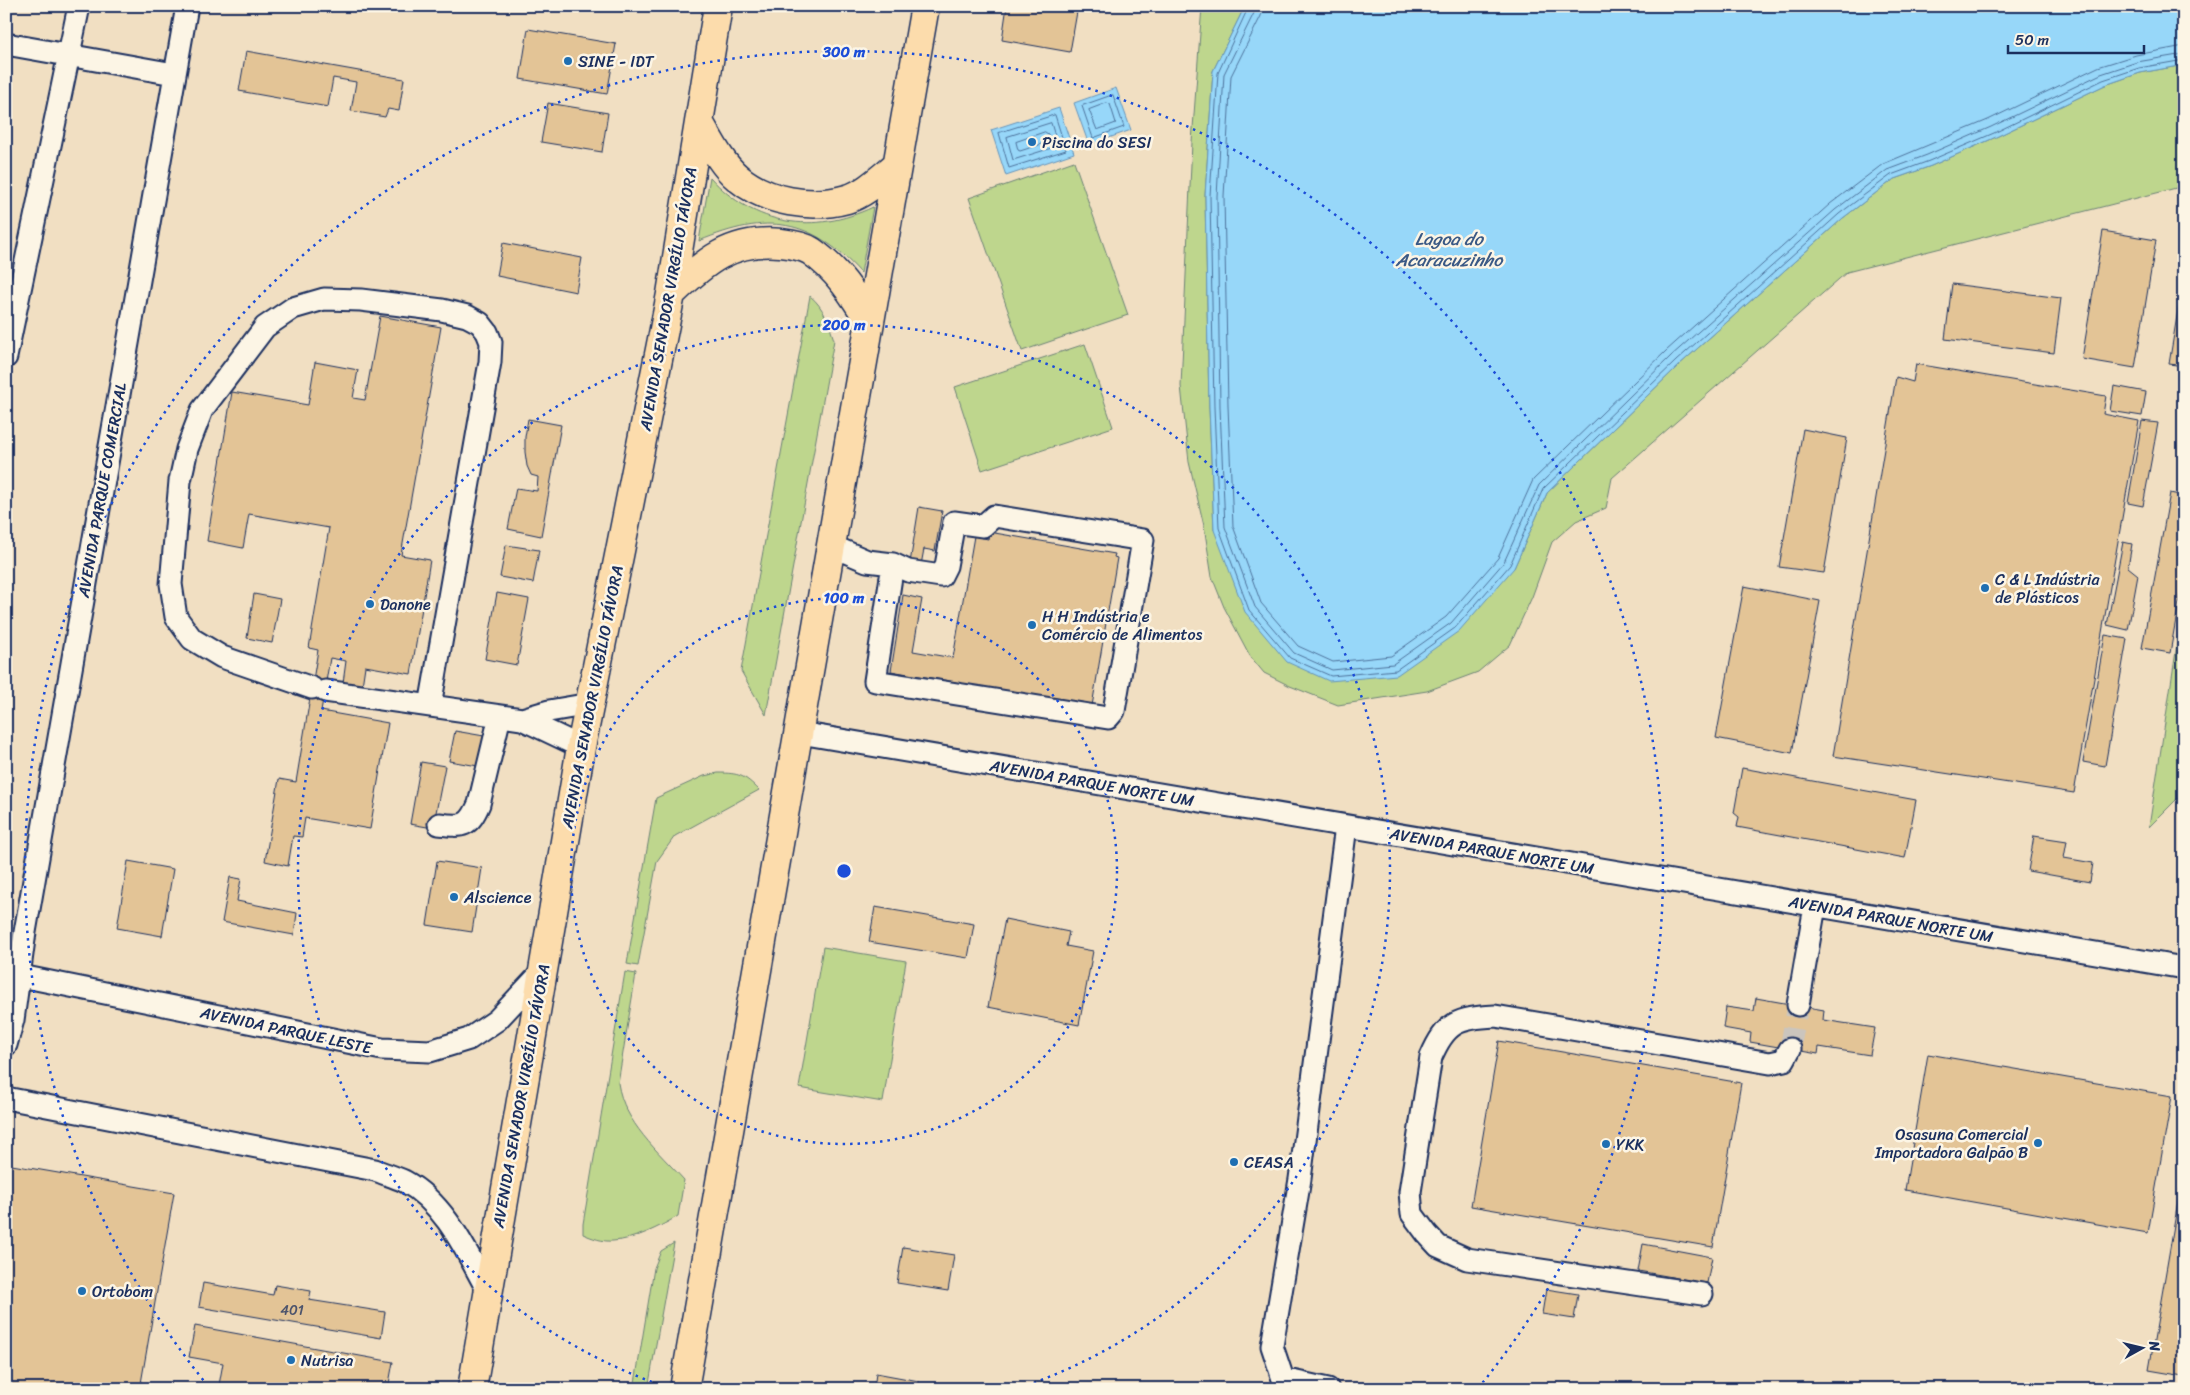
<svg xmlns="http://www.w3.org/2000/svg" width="2190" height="1395" font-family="Sriracha,sans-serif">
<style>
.built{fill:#f1dfc2}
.green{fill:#bed68d;stroke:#6c8276}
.water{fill:#97d7f9;stroke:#6594bb}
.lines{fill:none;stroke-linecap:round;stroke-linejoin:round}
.shore{stroke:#4d729c;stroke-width:1}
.building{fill:#e3c496;stroke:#1b2f5e}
.minor-tunnel{stroke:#cbc5bd;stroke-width:21;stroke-dasharray:21 11;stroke-linecap:butt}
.minor-casing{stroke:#1b2f5e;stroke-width:25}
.major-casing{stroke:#1b2f5e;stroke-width:31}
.minor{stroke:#fcf5e5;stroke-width:21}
.major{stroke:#fcdcac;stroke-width:28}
.ring{fill:none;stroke:#1d4ed8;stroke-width:2.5;stroke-dasharray:2.5 5}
.poi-dot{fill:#1f6fb2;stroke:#fcf5e5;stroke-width:2}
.labels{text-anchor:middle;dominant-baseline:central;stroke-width:5;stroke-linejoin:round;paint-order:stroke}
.number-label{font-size:14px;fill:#4d546c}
.poi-label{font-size:16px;fill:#1b2f5e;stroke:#fcf5e5;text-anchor:start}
.street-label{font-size:16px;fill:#1b2f5e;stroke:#fcf5e5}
.water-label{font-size:18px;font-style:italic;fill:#3a5985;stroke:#fcf5e5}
.centre{fill:#1d4ed8;stroke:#fcf5e5;stroke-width:2.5}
.ring-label{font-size:15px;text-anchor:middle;font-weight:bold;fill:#1d4ed8;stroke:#fcf5e5;stroke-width:5;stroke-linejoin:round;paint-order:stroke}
</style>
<rect width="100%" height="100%" fill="#f7ebd5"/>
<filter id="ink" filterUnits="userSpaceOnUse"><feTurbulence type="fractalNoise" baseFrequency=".02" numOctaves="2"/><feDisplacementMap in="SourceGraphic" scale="10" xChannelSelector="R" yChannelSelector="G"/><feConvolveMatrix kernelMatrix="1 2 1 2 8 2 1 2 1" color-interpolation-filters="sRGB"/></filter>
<g filter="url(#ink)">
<path class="built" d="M6 6H2184V1389H6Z"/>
<path class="green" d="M1202 6H1245L1213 71 1205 196 1209 407 1214 530 1514 568 1547 493 1679 365 1843 218 1894 179 1931 166 1996 137 2105 85 2140 73 2184 65V186L1847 272 1612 478 1606 508 1576 521 1552 542 1532 597 1510 645 1478 672 1427 691 1338 705 1290 686 1264 673 1250 656 1224 607 1212 577 1204 526 1189 462 1181 386 1192 142Z
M1074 161 1128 315 1022 351 969 198Z
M710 177C754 226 814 235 873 207L861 273C810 217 767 213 699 241Z
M810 296C824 307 829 324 834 340L766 715 741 671Z
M1085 344 1113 427 982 470 955 387Z
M2184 599V792L2149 827Z
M718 773C739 773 744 775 759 790L675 836 657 861 638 966 627 964 656 798 704 776Z
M823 947 906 961 883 1102 799 1088Z
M625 972 636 974 618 1083C624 1123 658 1151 684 1180L678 1216C660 1227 634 1240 613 1241 603 1242 592 1238 583 1234V1224Z
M674 1243 648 1389H634L654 1268 661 1251Z"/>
<path class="water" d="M1245 6H2184V65L2140 73 2105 85 1996 137 1931 166 1894 179 1843 218 1679 365 1547 493 1514 568 1459 631 1397 675 1329 681 1287 662 1245 612 1214 530 1209 407 1205 196 1213 71Z
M1116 88 1131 130 1089 145 1074 103Z
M1059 108 1074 153 1006 176 991 130Z"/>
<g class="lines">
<path class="shore" d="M1249 6 1218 73 1210 196 1214 407 1219 528 1249 610 1290 658 1331 676 1396 670 1455 628 1510 565 1543 489 1676 361 1839 214 1891 175 1929 161 1994 133 2103 80 2139 68 2184 60
M1255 6 1254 13 1224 74 1217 196 1220 407 1225 527 1255 607 1294 653 1332 670 1393 664 1451 623 1504 562 1539 485 1671 356 1835 210 1887 170 1927 155 1991 127 2101 74 2137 62 2184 54
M1263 6 1261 16 1231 76 1224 196 1228 406 1233 526 1261 603 1298 646 1333 662 1391 656 1446 617 1498 558 1533 480 1666 351 1830 204 1883 164 1988 120 2098 67 2136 55 2184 46
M1113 95 1124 127 1093 138 1082 106Z
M1107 103 1110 104 1116 123 1097 130 1089 110Z
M1055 115 1066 150 1009 168 999 133Z
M1051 123 1058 146 1013 160 1007 137Z
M1045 132 1048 134V142L1020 151 1018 150 1016 142Z"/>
</g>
<path class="building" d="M1007 6H1078L1070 52 1002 40Z
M528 29 616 44 607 94 520 79Z
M246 51 404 79 399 111 388 109 385 117 351 111 356 82 333 78 328 107 239 91Z
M548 103 608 113 602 152 541 142Z
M2103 231 2156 240 2135 368 2082 359Z
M503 243 582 258 576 292 497 276Z
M2184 274V366L2169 364Z
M1952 284 2061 298 2054 353 1945 339Z
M380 316 441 327 401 555 430 560 411 674 365 666 362 686 343 683 346 661 330 658 321 711 388 723 370 829 305 818 302 837 293 836 288 866 265 861 279 779 296 782 318 650 309 648 329 528 249 514 243 548 207 541 232 392 308 405 315 362 358 370 353 398 365 400Z
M1916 364 2106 396 2103 414 2139 421 2074 793 1833 756 1896 377 1913 382Z
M2114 386 2146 392 2142 416 2110 411Z
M528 419 561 425 541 536 508 529 516 488 537 491 538 477 531 475 527 466 525 452V437Z
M2142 421 2158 423 2143 506 2128 503Z
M1803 429 1847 438 1824 573 1779 567Z
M2170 493 2184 496V574L2170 653 2142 648Z
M919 507 942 511 935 551 924 549 921 565 910 563Z
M989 532 1115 554 1114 557 1117 558 1092 706 891 671 903 595 922 599 913 651 953 658 974 536 988 539Z
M2123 542 2132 544 2128 567 2138 575 2128 630 2107 625Z
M506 545 539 550 533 583 500 577Z
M1744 586 1820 601 1792 753 1716 738Z
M497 593 529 599 517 665 485 659Z
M254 594 280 599 272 643 247 638Z
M2105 635 2127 639 2105 766 2083 762Z
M455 731 490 737 484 767 449 761Z
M421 762 445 766 433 828 410 824Z
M1742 768 1916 800 1905 858 1737 827 1739 817 1734 813Z
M2034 836 2067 841 2064 858 2093 863 2090 882 2028 871Z
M128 861 173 869 162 936 117 928Z
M437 861 482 868 472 932 427 925Z
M230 877 241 879 237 901 297 913 294 935 222 922Z
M875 907 974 924 968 958 869 942Z
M1005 919 1069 932 1066 946 1093 951 1079 1025 988 1007Z
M1756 998 1824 1010 1823 1020 1875 1028 1870 1055 1819 1047 1818 1054 1750 1042 1751 1033 1723 1028 1726 1007 1754 1011Z
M1499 1041 1741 1083 1713 1247 1471 1206Z
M1928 1054 2172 1096 2148 1233 1905 1190Z
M6 1164 174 1193 140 1389H6Z
M2184 1167V1376L2149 1370Z
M1643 1244 1712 1257 1707 1283 1638 1271Z
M903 1247 954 1255 948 1291 897 1283Z
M203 1283 273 1295 275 1285 311 1291 309 1300 385 1312 381 1338 199 1307Z
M1546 1289 1578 1294 1574 1319 1542 1314Z
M195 1326 393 1362 388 1389H239L219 1385 223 1363 189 1357Z
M876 1373 919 1381 917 1389H874Z"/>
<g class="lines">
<path class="minor-tunnel" d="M1790 1049 1798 1005"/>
<g class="minor-casing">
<path id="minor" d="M6 44 174 74
M6 357 79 6
M832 546 867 561 893 564 908 571 941 576 946 566 954 522 983 526 994 516 1143 540 1114 711 1108 718 875 681 893 564
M312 688 222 657 192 639 176 617 171 584 180 481 187 449 202 410 265 327 293 308 324 299 361 300 442 310 467 316 480 323 487 332 491 342 490 362 430 706
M325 691 522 719 581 747
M522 719 549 711 590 704
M800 733 2184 968
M439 824C463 827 469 827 479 804L500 716
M6 973 382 1049 430 1051 469 1039 497 1020 542 972
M1798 1005 1815 906
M6 1045 13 1020 25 932 187 6
M6 1098 375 1170C385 1174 395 1177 404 1181 445 1203 466 1251 487 1289
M1702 1294 1467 1259 1438 1246 1427 1234 1412 1214 1410 1192 1431 1057C1446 1022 1458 1018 1495 1016L1770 1063 1784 1060 1790 1049
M1328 1389 1283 1379 1272 1346 1300 1179 1346 826"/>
</g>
<g class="major-casing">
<path id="major" d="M699 122C710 141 721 164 738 178 767 202 811 209 847 199 865 194 883 176 897 165
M671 294C704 262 732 238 781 243 790 244 803 246 811 251 837 269 854 295 870 322
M472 1389 581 747 671 294 718 6
M684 1389 925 6"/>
</g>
<use href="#minor" class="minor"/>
<use href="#major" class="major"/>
</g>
</g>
<g class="ring">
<circle cx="844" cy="871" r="273"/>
<path d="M666 1387A546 546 0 1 1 1022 1387"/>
<path d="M208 1386A819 819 0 1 1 1480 1386"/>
</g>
<g class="poi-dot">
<circle cx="568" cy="61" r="5"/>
<circle cx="1032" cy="142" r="5"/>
<circle cx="1985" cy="588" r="5"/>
<circle cx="370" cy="604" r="5"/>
<circle cx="1032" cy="625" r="5"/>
<circle cx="454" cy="897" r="5"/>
<circle cx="2038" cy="1143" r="5"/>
<circle cx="1606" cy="1144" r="5"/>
<circle cx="1234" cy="1162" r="5"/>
<circle cx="82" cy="1291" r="5"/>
<circle cx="291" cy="1360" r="5"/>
</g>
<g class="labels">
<g class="number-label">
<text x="292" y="1310">401</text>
</g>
<g class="poi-label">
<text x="578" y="61">SINE - IDT</text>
<text x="1042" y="142">Piscina do SESI</text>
<text x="1995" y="579">C &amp; L Indústria<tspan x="1995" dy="18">de Plásticos</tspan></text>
<text x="380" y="604">Danone</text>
<text x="1042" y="616">H H Indústria e<tspan x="1042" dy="18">Comércio de Alimentos</tspan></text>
<text x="464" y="897">Alscience</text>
<text x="2028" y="1134" text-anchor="end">Osasuna Comercial<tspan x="2028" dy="18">Importadora Galpão B</tspan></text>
<text x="1616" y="1144">YKK</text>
<text x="1244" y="1162">CEASA</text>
<text x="92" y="1291">Ortobom</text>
<text x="301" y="1360">Nutrisa</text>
</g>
<g class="street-label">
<text transform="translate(668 299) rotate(-80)">AVENIDA SENADOR VIRGÍLIO TÁVORA</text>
<text transform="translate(102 490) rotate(-80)">AVENIDA PARQUE COMERCIAL</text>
<text transform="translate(592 697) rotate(-79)">AVENIDA SENADOR VIRGÍLIO TÁVORA</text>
<text transform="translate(1092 783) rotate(10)">AVENIDA PARQUE NORTE UM</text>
<text transform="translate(1492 851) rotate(10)">AVENIDA PARQUE NORTE UM</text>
<text transform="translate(1891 919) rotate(10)">AVENIDA PARQUE NORTE UM</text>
<text transform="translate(286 1030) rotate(12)">AVENIDA PARQUE LESTE</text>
<text transform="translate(521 1096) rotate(-80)">AVENIDA SENADOR VIRGÍLIO TÁVORA</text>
</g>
<g class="water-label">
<text x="1449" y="239">Lagoa do<tspan x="1449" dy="21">Acaracuzinho</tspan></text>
</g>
</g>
<circle cx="844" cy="871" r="8" class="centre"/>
<g class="ring-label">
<text x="844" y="57">300 m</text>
<text x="844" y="330">200 m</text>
<text x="844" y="603">100 m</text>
</g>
<rect width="2190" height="1395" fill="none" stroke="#fcf5e5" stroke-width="25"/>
<rect x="12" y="12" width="2165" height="1370" fill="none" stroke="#1b2f5e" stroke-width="2" filter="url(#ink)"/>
<g transform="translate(2142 1348) rotate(82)" stroke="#fcf5e5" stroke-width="4" paint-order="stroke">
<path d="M0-4L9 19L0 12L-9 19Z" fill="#1b2f5e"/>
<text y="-8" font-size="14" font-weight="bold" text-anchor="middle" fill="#1b2f5e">N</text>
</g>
<path d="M2008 45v8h136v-8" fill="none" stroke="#1b2f5e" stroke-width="2.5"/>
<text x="2015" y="45" font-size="15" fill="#1b2f5e" stroke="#fcf5e5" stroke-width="4" paint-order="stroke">50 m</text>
</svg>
